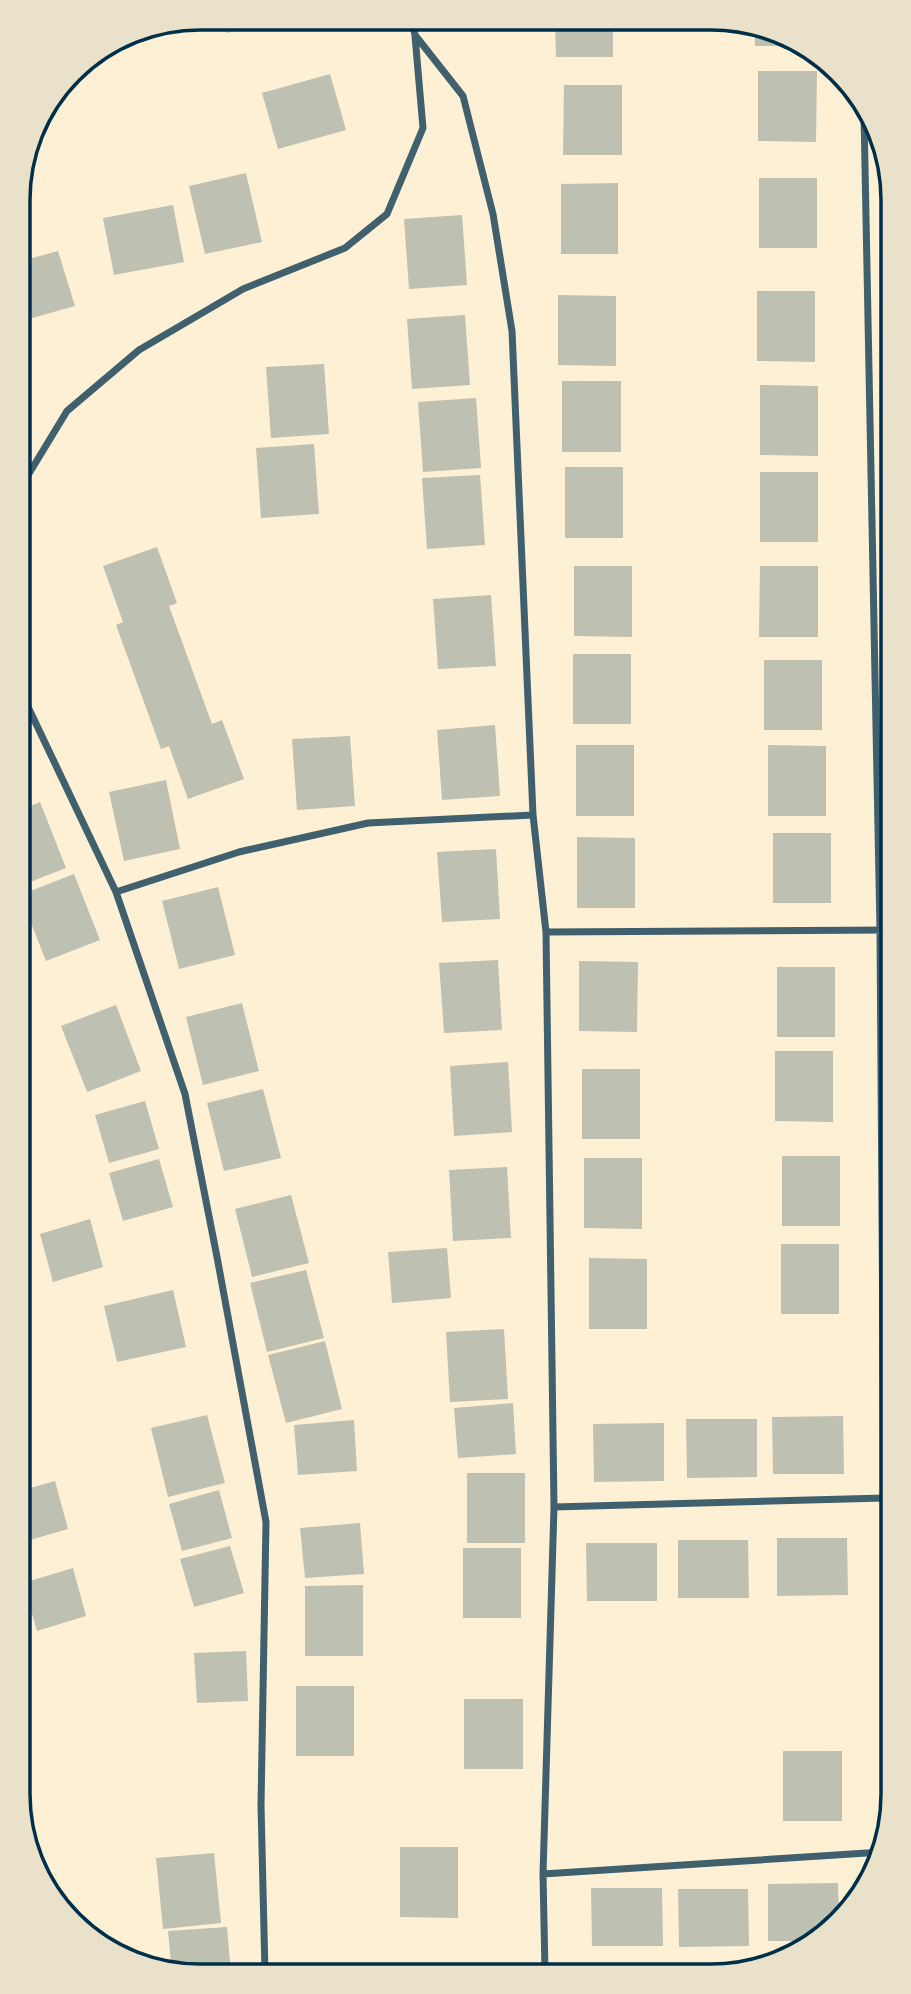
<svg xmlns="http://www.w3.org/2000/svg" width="911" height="1994" font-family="Helvetica,sans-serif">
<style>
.building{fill:#bec0b2}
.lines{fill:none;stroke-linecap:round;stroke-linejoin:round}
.minor{stroke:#3f606c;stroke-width:7}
.rim{fill:none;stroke:#003049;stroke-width:3.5}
</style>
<rect width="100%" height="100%" fill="#fdf0d5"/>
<path class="building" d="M223 18H285V19L226 33Z
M555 20H613V57H556Z
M755 25 798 46H755Z
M758 71H817L816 142 758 141Z
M330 74 346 130 278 149 262 93Z
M564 85H622V155H563Z
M246 173 262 242 205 254 189 186Z
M759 178H817V248H759Z
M618 183V254H561V184Z
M173 205 184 262 114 275 103 218Z
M462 215 467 285 409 289 404 219Z
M58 251 75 306 18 322V262Z
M757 291H815V362L757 361Z
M558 295 616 296V366L558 365Z
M465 315 470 385 412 389 407 319Z
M324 364 329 434 271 438 266 367Z
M562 381H621V452H562Z
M760 385 818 386V456L760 455Z
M476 398 481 468 423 472 418 402Z
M314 444 319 514 261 518 256 448Z
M565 467H623V538H565Z
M760 472H818V542H760Z
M480 475 485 545 427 549 422 478Z
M157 547 177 603 169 606 212 724 222 720 244 779 188 799 169 746 161 749 116 625 123 622 103 566Z
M574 566H632V637L574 636Z
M760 566H818V637H759Z
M491 595 496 666 438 669 433 599Z
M573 654H631V724H573Z
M764 660H822V730H764Z
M495 725 500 796 442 800 437 730Z
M350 736 355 806 297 810 292 739Z
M576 745H634V816H576Z
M768 745 826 746V816H768Z
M166 780 180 849 124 861 109 792Z
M40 802 66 868 20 886V810Z
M773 833H831V903H773Z
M577 837 635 838V908H577Z
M496 849 500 919 442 922 437 852Z
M74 874 100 940 46 961 20 895Z
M218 887 235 955 179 969 162 901Z
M498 960 502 1030 444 1033 439 963Z
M579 961 638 962 637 1032 579 1031Z
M777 967H835V1037H777Z
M242 1003 259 1071 203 1085 186 1017Z
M116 1005 141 1071 87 1092 61 1026Z
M21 1040 30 1070 21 1072Z
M775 1051H833V1122L775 1121Z
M508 1062 512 1132 454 1136 450 1066Z
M582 1069H640V1139H582Z
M263 1089 281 1158 224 1171 207 1103Z
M145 1101 159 1149 109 1163 95 1115Z
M782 1156H840V1226H782Z
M584 1158H642V1229L584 1228Z
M159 1159 173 1207 123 1221 109 1173Z
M507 1167 511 1238 453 1241 449 1170Z
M291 1195 309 1263 252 1277 235 1209Z
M90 1219 103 1267 53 1282 40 1234Z
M781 1244H839V1314H781Z
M447 1248 451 1298 392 1303 388 1252Z
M589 1258 647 1259V1329H589Z
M306 1270 324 1338 267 1352 250 1283Z
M173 1290 186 1347 117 1362 104 1306Z
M504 1329 508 1399 450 1402 446 1332Z
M325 1341 342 1409 286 1423 268 1355Z
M513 1403 516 1454 458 1458 454 1408Z
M207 1415 225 1483 168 1497 151 1428Z
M843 1416 844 1474H773L772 1417Z
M686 1419H757V1477L687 1478Z
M354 1420 357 1471 298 1475 294 1425Z
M664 1423V1481L594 1482 593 1424Z
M467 1473H525V1543H467Z
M55 1481 68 1529 23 1542V1490Z
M219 1490 232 1538 182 1551 169 1504Z
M360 1523 364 1574 305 1578 300 1528Z
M777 1538H847L848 1595 777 1596Z
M678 1540H748L749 1598H678Z
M586 1543H657V1601H587Z
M230 1546 244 1593 194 1607 180 1559Z
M463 1548H521V1618H463Z
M73 1568 86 1616 37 1631 23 1583Z
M363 1585V1656H305V1586Z
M246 1651 248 1701 197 1703 194 1653Z
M23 1679 30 1700 23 1702Z
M296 1686H354V1756H296Z
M464 1699H523V1769H464Z
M783 1751H842V1821H783Z
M400 1847H458V1918L400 1917Z
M214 1853 221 1923 163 1929 156 1858Z
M838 1883 839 1920 805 1941H768V1884Z
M591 1888H662L663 1946H592Z
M678 1889H748L749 1946 679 1947Z
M227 1927 231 1973H172L168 1931Z
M463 1964H521V1971L463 1972Z
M286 1966H344V1972H286Z"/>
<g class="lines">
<path class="minor" d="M411 19 415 35 463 96 493 214 512 331 533 815 546 932 554 1507 543 1874 545 1971
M864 115 880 930 884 1498 889 1822
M19 490 67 411 139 350 243 289 345 248 387 214 423 128 415 36
M20 690 116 892 185 1094 217 1257 266 1522 261 1805 265 1973
M116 892 239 852 368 823 533 815
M546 932 890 930
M554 1507 884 1498
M543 1874 882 1852"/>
</g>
<path d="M0 0H911V1994H0ZM200 30H711A170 170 0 0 1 881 200V1794A170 170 0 0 1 711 1964H200A170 170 0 0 1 30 1794V200A170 170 0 0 1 200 30Z" fill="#e9e1ca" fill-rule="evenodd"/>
<path class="rim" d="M200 30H711A170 170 0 0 1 881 200V1794A170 170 0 0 1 711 1964H200A170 170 0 0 1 30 1794V200A170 170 0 0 1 200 30Z"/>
</svg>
